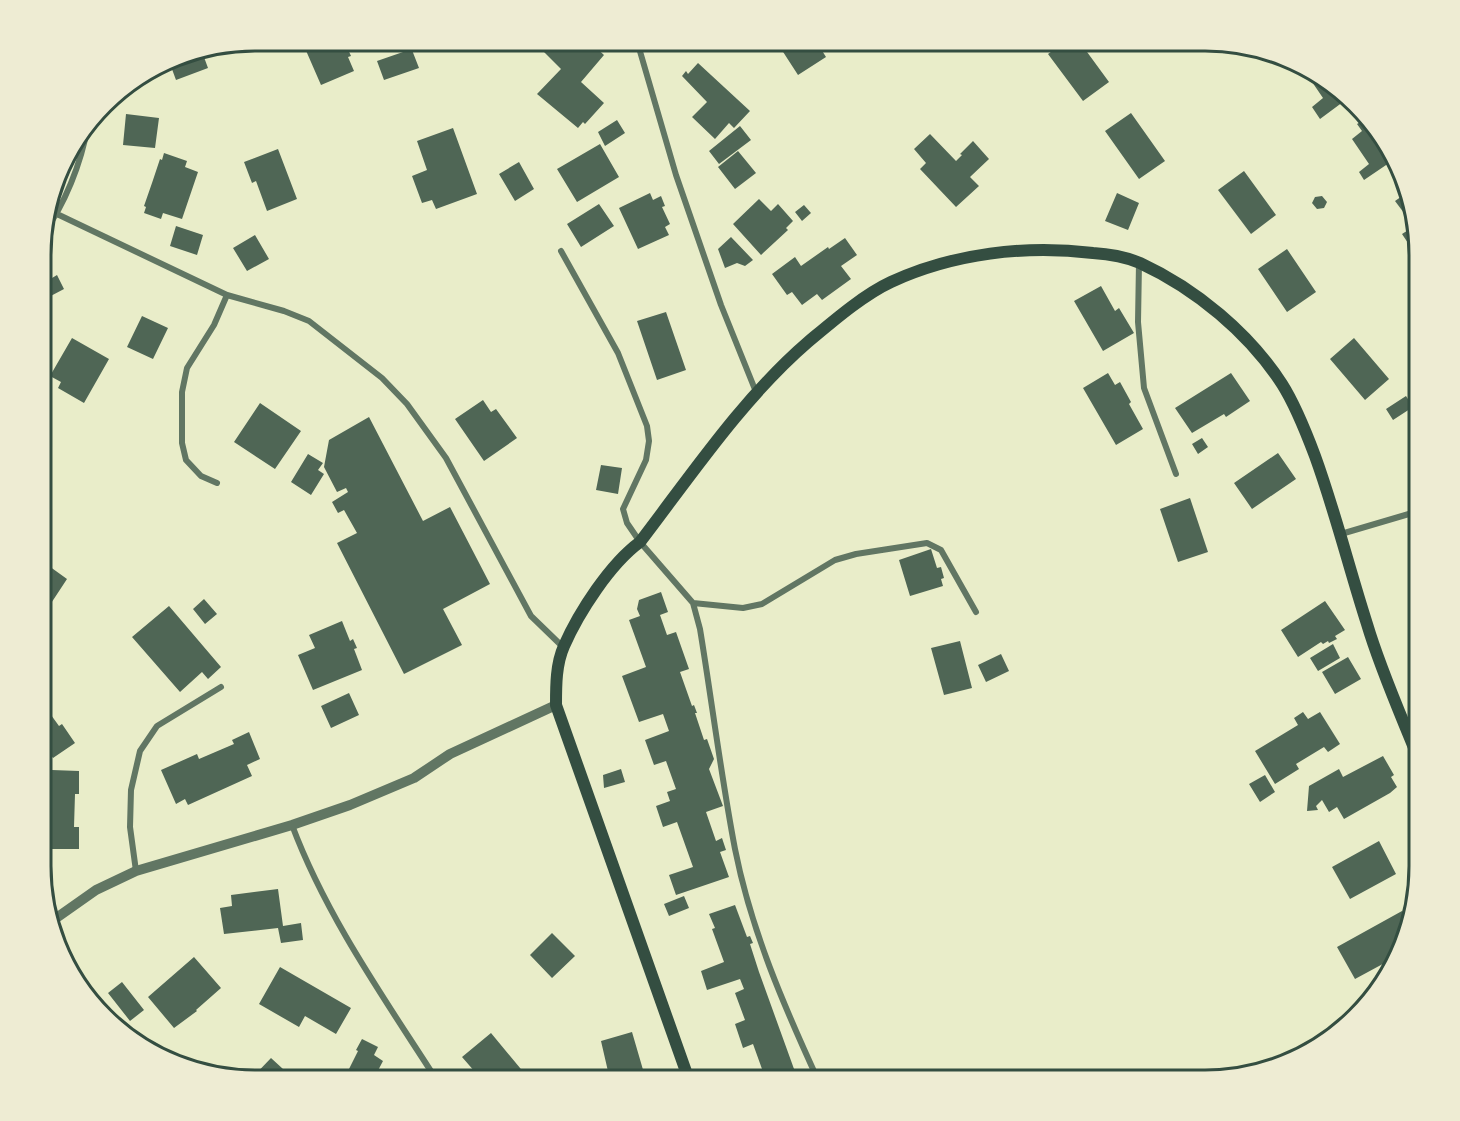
<svg xmlns="http://www.w3.org/2000/svg" width="1460" height="1121" font-family="Manrope,sans-serif">
<style>
.building{fill:#4f6655}
.lines{fill:none;stroke-linecap:round;stroke-linejoin:round}
.minor{stroke:#617663;stroke-width:6}
.tertiary{stroke:#617663;stroke-width:10}
.secondary{stroke:#344e41;stroke-width:12}
.rim{fill:none;stroke:#344e41;stroke-width:3}
</style>
<rect width="100%" height="100%" fill="#e9edc9"/>
<path class="building" d="M318 41H337L340 48 346 45 351 56 348 57 354 71 321 85 304 46Z
M399 41H438L412 50 419 68 384 80 377 61 403 52Z
M554 41 567 51 576 41H582L588 46 591 43 604 55 581 82 604 103 585 124 583 122 578 128 537 94 561 69 544 52Z
M776 41H816L826 57 798 75Z
M1066 41H1079L1109 82 1083 101 1048 54Z
M201 49 208 68 176 80 169 61 186 52Z
M698 63 750 111 734 128 729 123 715 139 692 117 707 102 682 76 686 71 688 74Z
M1313 73 1346 93 1398 160 1401 173 1392 161 1364 180 1359 172 1369 164 1352 139 1362 131 1357 124 1362 121 1347 99 1320 119 1312 107 1323 98 1308 76Z
M1131 113 1165 161 1139 179 1105 131Z
M126 114 159 118 155 148 123 145Z
M617 120 625 133 605 146 598 132Z
M740 126 751 140 719 164 709 151Z
M453 128 477 194 436 209 432 200 422 203 412 176 427 170 417 141Z
M930 134 956 161 962 155 960 154 973 141 989 159 970 177 979 186 956 207 920 169 926 163 914 149Z
M600 144 619 177 577 202 557 169Z
M278 149 297 199 267 211 256 181 252 183 244 162Z
M738 151 756 173 735 189 718 167Z
M164 153 187 161 185 167 198 172 182 219 163 213 161 219 144 213 146 207 144 206 152 183 160 159 162 160Z
M519 162 534 189 515 201 499 174Z
M1244 171 1276 215 1251 234 1218 190Z
M650 193 653 200 661 196 665 206 662 207 670 224 665 227 669 235 638 249 619 208Z
M1117 193 1139 203 1128 230 1105 221Z
M1405 194 1413 225 1395 201Z
M1322 196 1327 202 1324 208 1317 209 1312 203 1315 197Z
M759 199 771 211 778 204 793 221 786 228 788 230 761 255 733 224Z
M599 204 614 226 581 247 567 224Z
M804 205 811 213 802 221 795 212Z
M176 226 203 235 197 255 170 246Z
M1413 227 1416 238 1408 243 1402 234Z
M255 235 269 259 247 271 233 248Z
M731 237 753 260 745 266 737 263 725 268 718 249Z
M845 238 857 255 841 266 851 279 822 300 817 294 802 305 792 292 787 295 772 274 795 257 801 266 828 247 829 249Z
M1287 249 1316 292 1287 312 1258 269Z
M57 275 64 289 45 299 42 293V284Z
M1101 286 1115 311 1119 308 1134 333 1103 351 1074 301Z
M666 312 686 370 657 380 637 321Z
M142 316 168 328 153 359 127 347Z
M72 338 109 359 84 403 58 388 61 382 50 376Z
M1354 338 1389 379 1365 400 1330 359Z
M1108 373 1115 385 1120 382 1131 402 1129 404 1143 429 1116 445 1083 388Z
M1231 373 1250 401 1226 417 1224 414 1192 433 1175 408Z
M1406 396 1413 407 1393 420 1386 409Z
M483 400 491 412 496 409 517 438 484 461 455 419Z
M260 403 301 431 275 469 234 442Z
M1419 416V450L1411 436 1418 432 1412 420Z
M369 417 423 521 450 507 490 584 443 609 462 645 404 674 337 543 357 533 344 510 338 513 332 502 348 492 346 488 337 492 324 467 329 440Z
M1202 438 1208 447 1198 454 1192 444Z
M1278 453 1296 479 1252 509 1234 483Z
M308 454 323 463 318 470 324 474 311 495 291 482Z
M601 465 622 468 618 494 596 490Z
M1190 498 1208 552 1178 562 1160 509Z
M931 549 937 568 941 567 944 578 941 579 943 586 910 596 899 560Z
M42 561 67 579 42 617Z
M661 592 668 612 660 615 667 635 676 632 689 669 680 672 692 706 694 705 697 713H695L704 740 707 739 714 759 709 769 723 806 706 812 716 841 722 838 726 850 720 852 729 877 676 895 669 875 693 867 677 822 663 827 656 806 670 801 667 792 676 789 666 761 654 765 645 740 669 731 663 714 639 722 622 676 646 667 629 620 640 616 637 609 639 600Z
M204 599 217 614 205 624 193 609Z
M1325 601 1345 630 1335 636 1337 639 1329 643 1328 641 1323 644 1321 642 1298 657 1281 630Z
M169 606 221 667 208 679 202 672 180 692 132 637Z
M342 621 350 641 353 639 357 648 354 649 362 670 313 690 298 655 315 648 309 635Z
M960 641 972 688 944 695 931 648Z
M1333 644 1340 658 1318 671 1310 658Z
M1001 654 1009 671 986 682 978 665Z
M1348 657 1361 679 1335 694 1322 672Z
M349 693 359 715 331 728 321 706Z
M41 701 59 726 62 724 75 743 53 758 46 748 41 751Z
M1303 712 1308 719 1320 712 1340 744 1328 752 1324 747 1296 764 1299 769 1275 784 1255 751 1298 725 1294 718Z
M249 732 260 759 247 765 252 776 188 805 185 799 176 804 161 770 197 754 199 759 234 744 232 740Z
M1383 756 1394 775 1391 777 1397 787 1390 793 1344 819 1337 807 1329 812 1322 800 1316 806 1318 810 1307 811 1309 786 1339 769 1343 777Z
M621 769 625 782 604 788 603 775Z
M52 770 79 771V794H75L74 827H79V849H46V836H43V827H41L43 802H41V792H43L44 783H52Z
M1265 775 1275 792 1260 802 1249 784Z
M1379 841 1396 874 1350 899 1332 867Z
M278 889 283 926 301 923 303 940 281 943 278 928 224 934 220 908 232 906 231 895Z
M684 896 689 908 669 916 664 904Z
M735 905 747 937 750 936 753 943 750 944 759 972 798 1080H766L753 1044 743 1048 735 1024 745 1020 735 993 744 989 740 979 707 990 701 971 724 962 712 929 715 928 709 914Z
M1402 911 1409 923 1397 931 1402 941 1396 945 1400 953 1396 956V960L1393 962 1392 959 1355 979 1337 947Z
M552 933 575 956 552 978 530 955Z
M194 957 221 988 196 1010 197 1011 174 1028 148 997Z
M280 967 351 1008 336 1034 305 1016 299 1027 259 1004Z
M122 982 144 1010 130 1021 108 993Z
M632 1032 646 1080H610L601 1041Z
M491 1033 530 1080H482L462 1057Z
M362 1039 378 1047 374 1055 383 1061 373 1080H360L347 1073 358 1051 356 1050Z
M271 1058 295 1080H250Z"/>
<g class="lines">
<path class="minor" d="M637 41 676 175 721 305 756 392
M57 214 227 295 284 311 309 321 382 378 407 404 446 458 531 616 563 647
M42 236C65 204 81 164 88 125
M561 251 618 353 647 426 649 441 646 460 623 509 627 523 640 542 693 603 700 629C712 702 721 776 735 849 751 930 784 1006 818 1080
M1139 263 1138 322 1144 388 1176 474
M217 483 201 476 186 460 182 443V392L187 368 214 325 227 295
M1341 534 1419 511
M693 603 743 608 762 604 835 560 856 554 927 543 941 550 976 612
M292 825C326 916 384 998 436 1079L435 1080
M136 871 130 827 131 790 140 751 157 726 221 687"/>
<path class="tertiary" d="M52 921 96 890 136 871 292 825 350 805 414 778 450 754 556 705"/>
<path class="secondary" d="M689 1080 556 705C556 685 556 664 564 646 579 612 610 564 640 542 692 474 743 398 808 342 832 322 863 295 891 282 954 253 1025 245 1093 253 1109 254 1126 257 1140 263 1196 289 1249 333 1282 384 1296 406 1306 432 1315 456 1335 511 1349 568 1367 624 1381 671 1401 715 1419 760"/>
</g>
<path d="M0 0H1460V1121H0ZM255 51H1205A204 204 0 0 1 1409 255V866A204 204 0 0 1 1205 1070H255A204 204 0 0 1 51 866V255A204 204 0 0 1 255 51Z" fill="#eeecd3" fill-rule="evenodd"/>
<path class="rim" d="M255 51H1205A204 204 0 0 1 1409 255V866A204 204 0 0 1 1205 1070H255A204 204 0 0 1 51 866V255A204 204 0 0 1 255 51Z"/>
</svg>
